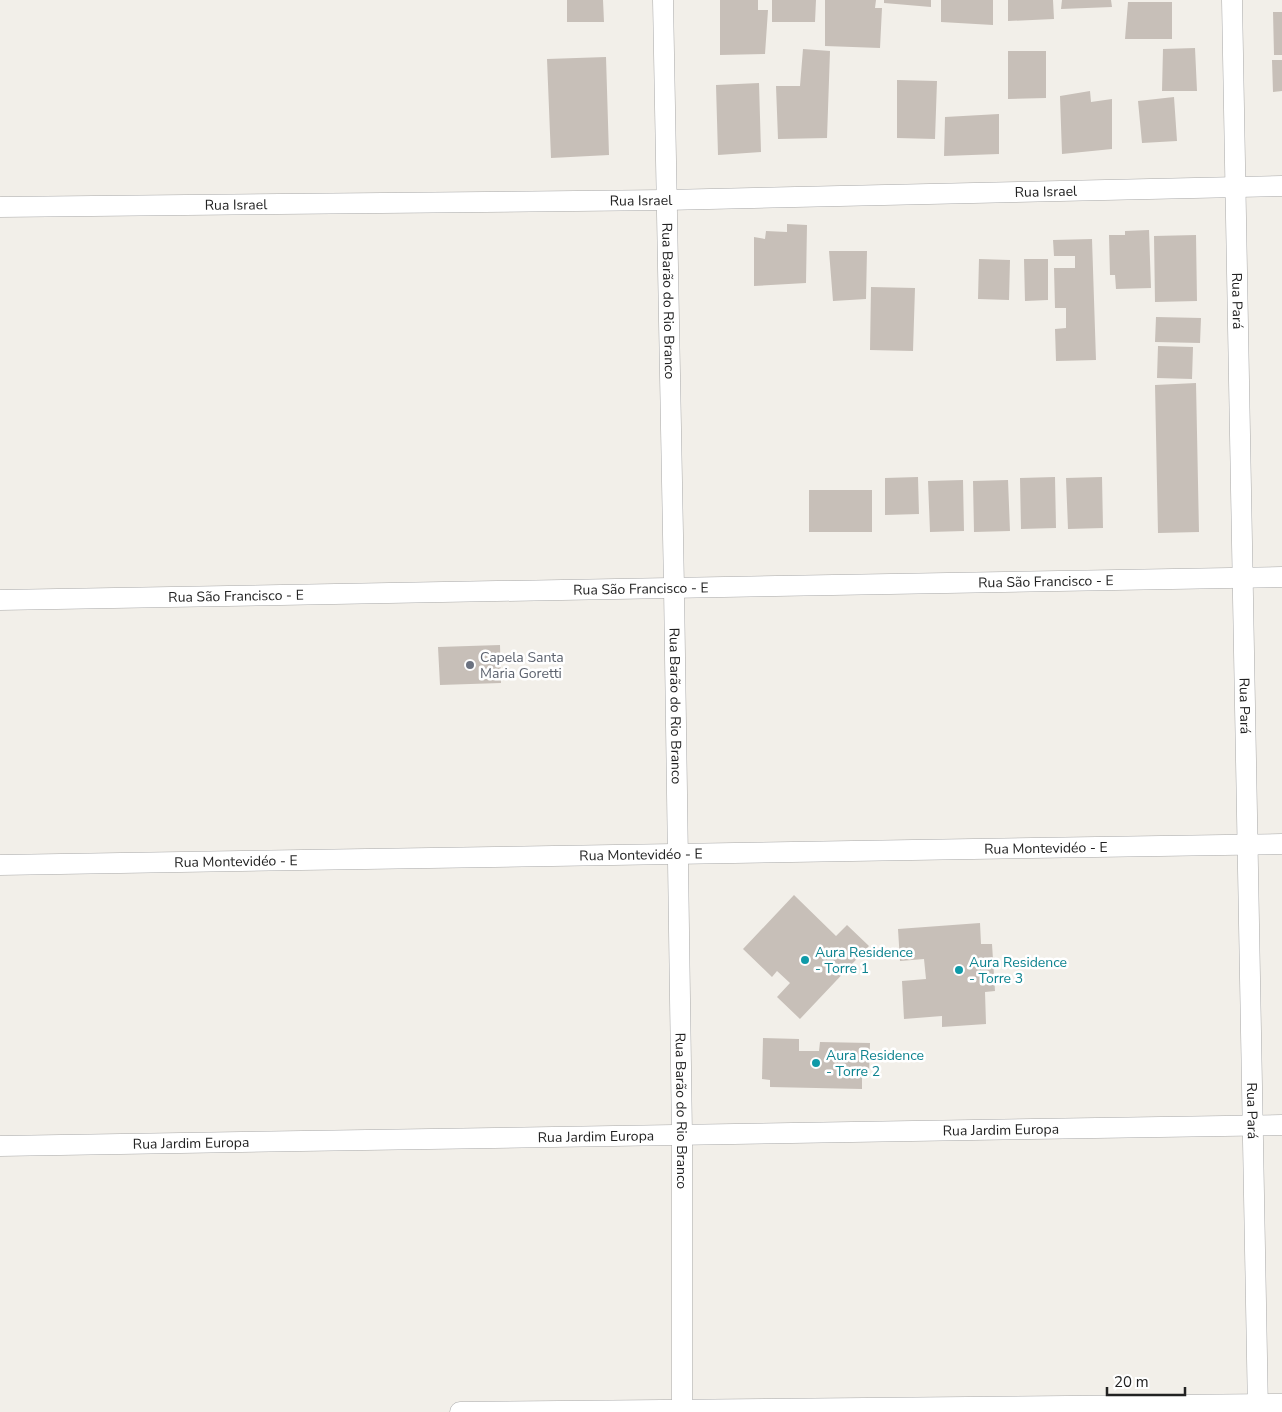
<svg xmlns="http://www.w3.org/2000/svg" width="1282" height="1412" font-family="'Nunito Sans',sans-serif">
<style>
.building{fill:#c7bfb8}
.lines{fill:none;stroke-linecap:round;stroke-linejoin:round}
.street-casing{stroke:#a9a9a9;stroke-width:21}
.street{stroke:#fff;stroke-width:20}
.worship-dot{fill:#6b7280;stroke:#fff;stroke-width:2}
.culture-dot{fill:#0f9aa8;stroke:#fff;stroke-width:2}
.labels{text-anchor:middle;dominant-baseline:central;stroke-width:5;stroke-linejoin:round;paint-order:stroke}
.street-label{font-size:14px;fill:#222;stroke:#fff}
.worship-label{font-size:14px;fill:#5b616d;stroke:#fff;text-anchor:start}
.culture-label{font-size:14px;fill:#0d838f;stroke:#fff;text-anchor:start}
</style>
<rect width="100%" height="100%" fill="#f2efe9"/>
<path class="building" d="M567 0H603L604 22H567Z
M720 0H758V10H768L765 54 720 55Z
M772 0H816L815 22H772Z
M825 0H876L875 8H882L880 48 825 46Z
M884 0H931V7L884 3Z
M941 0H993V25L941 22Z
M1008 0H1053L1054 19 1008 21Z
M1062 0H1111L1112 7 1061 9Z
M1128 2H1172V39H1125Z
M1273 12H1282V55H1274Z
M1195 48 1197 91H1162L1163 49Z
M803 49 830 51 827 138 778 139 776 86H800Z
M1008 51H1046V98L1008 99Z
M606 57 609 155 551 158 547 59Z
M1272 60H1282V91L1273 92Z
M897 80 937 81 935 139 897 138Z
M759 83 761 152 718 155 716 85Z
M1090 91 1091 102 1112 99V149L1062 154 1060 96Z
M1174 97 1177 141 1142 143 1138 101Z
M999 114V154L944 156 945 117Z
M787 224 807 225 806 283 754 286V237L765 239 766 231 787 232Z
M1149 230 1151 288 1116 289 1115 275H1110L1109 235H1125V231Z
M1196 235 1197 301 1155 302 1154 236Z
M1092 239 1096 360 1056 361 1055 329 1066 328V308H1055L1054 268H1075V256H1054L1053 240Z
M829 251H867L866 299 833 301Z
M979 259 1010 260 1009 300 978 299Z
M1024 259H1048V300L1025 301Z
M871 287 915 288 913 351 870 350Z
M1156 317 1201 318 1200 343 1155 342Z
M1158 346 1193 347 1192 379 1157 378Z
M1196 383 1199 532 1158 533 1155 385Z
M918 477 919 514 885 515V478Z
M1055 477 1056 528 1021 529 1020 478Z
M1102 477 1103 528 1068 529 1066 478Z
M963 480 964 531 930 532 928 481Z
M1008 480 1010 531 974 532 973 481Z
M809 490H872V532H809Z
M500 645 501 683 440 685 438 647Z
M794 895 836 936 847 925 869 946 800 1019 777 997 790 983 777 971 772 977 743 949Z
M980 923 981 944H992L995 991 985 992 986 1024 942 1027V1016L904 1019 902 981 926 979 924 959 900 961 898 929Z
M763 1038 799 1039V1051H819L820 1042 870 1043 869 1074H862V1089L770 1087V1080L762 1079Z"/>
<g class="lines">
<g class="street-casing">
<g id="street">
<path id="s1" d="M663 0 674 588 682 1135V1412"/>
<path id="s2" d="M1232 0 1258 1412"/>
<path id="s3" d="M0 207 666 200 1282 186"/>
<path id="s4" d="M0 600 1282 577"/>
<path id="s5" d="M0 865 1282 844"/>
<path id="s6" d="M0 1146 1282 1125"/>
<path d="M460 1412 1282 1404"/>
</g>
</g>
<use href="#street" class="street"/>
</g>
<circle class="worship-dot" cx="470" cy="665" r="5"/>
<g class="culture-dot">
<circle cx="805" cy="960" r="5"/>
<circle cx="959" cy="970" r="5"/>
<circle cx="816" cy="1063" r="5"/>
</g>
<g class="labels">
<g class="street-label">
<text stroke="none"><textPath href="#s3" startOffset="1046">Rua Israel</textPath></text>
<text stroke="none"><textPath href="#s3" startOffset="641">Rua Israel</textPath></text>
<text stroke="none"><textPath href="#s3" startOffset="236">Rua Israel</textPath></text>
<text stroke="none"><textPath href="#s1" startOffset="301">Rua Barão do Rio Branco</textPath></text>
<text stroke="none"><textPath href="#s2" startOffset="301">Rua Pará</textPath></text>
<text stroke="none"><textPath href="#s4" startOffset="1046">Rua São Francisco - E</textPath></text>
<text stroke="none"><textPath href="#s4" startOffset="641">Rua São Francisco - E</textPath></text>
<text stroke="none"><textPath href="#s4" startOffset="236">Rua São Francisco - E</textPath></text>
<text stroke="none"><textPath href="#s1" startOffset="706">Rua Barão do Rio Branco</textPath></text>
<text stroke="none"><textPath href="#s2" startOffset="706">Rua Pará</textPath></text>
<text stroke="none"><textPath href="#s5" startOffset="1046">Rua Montevidéo - E</textPath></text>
<text stroke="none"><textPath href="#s5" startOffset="641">Rua Montevidéo - E</textPath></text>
<text stroke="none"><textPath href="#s5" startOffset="236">Rua Montevidéo - E</textPath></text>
<text stroke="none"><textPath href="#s1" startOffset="1111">Rua Barão do Rio Branco</textPath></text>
<text stroke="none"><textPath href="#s2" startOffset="1111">Rua Pará</textPath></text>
<text stroke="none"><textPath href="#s6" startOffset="1001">Rua Jardim Europa</textPath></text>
<text stroke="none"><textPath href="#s6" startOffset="596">Rua Jardim Europa</textPath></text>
<text stroke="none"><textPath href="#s6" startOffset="191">Rua Jardim Europa</textPath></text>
</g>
<g class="worship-label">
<text x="480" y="657">Capela Santa<tspan x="480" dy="16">Maria Goretti</tspan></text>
</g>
<g class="culture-label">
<text x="815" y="952">Aura Residence<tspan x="815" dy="16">- Torre 1</tspan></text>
<text x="969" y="962">Aura Residence<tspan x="969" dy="16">- Torre 3</tspan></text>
<text x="826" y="1055">Aura Residence<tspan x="826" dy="16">- Torre 2</tspan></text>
</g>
</g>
<path d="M1107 1387v8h78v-8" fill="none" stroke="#222222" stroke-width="2.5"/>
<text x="1114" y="1387" font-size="15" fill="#222222" stroke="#ffffff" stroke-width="4" paint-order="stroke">20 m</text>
</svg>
